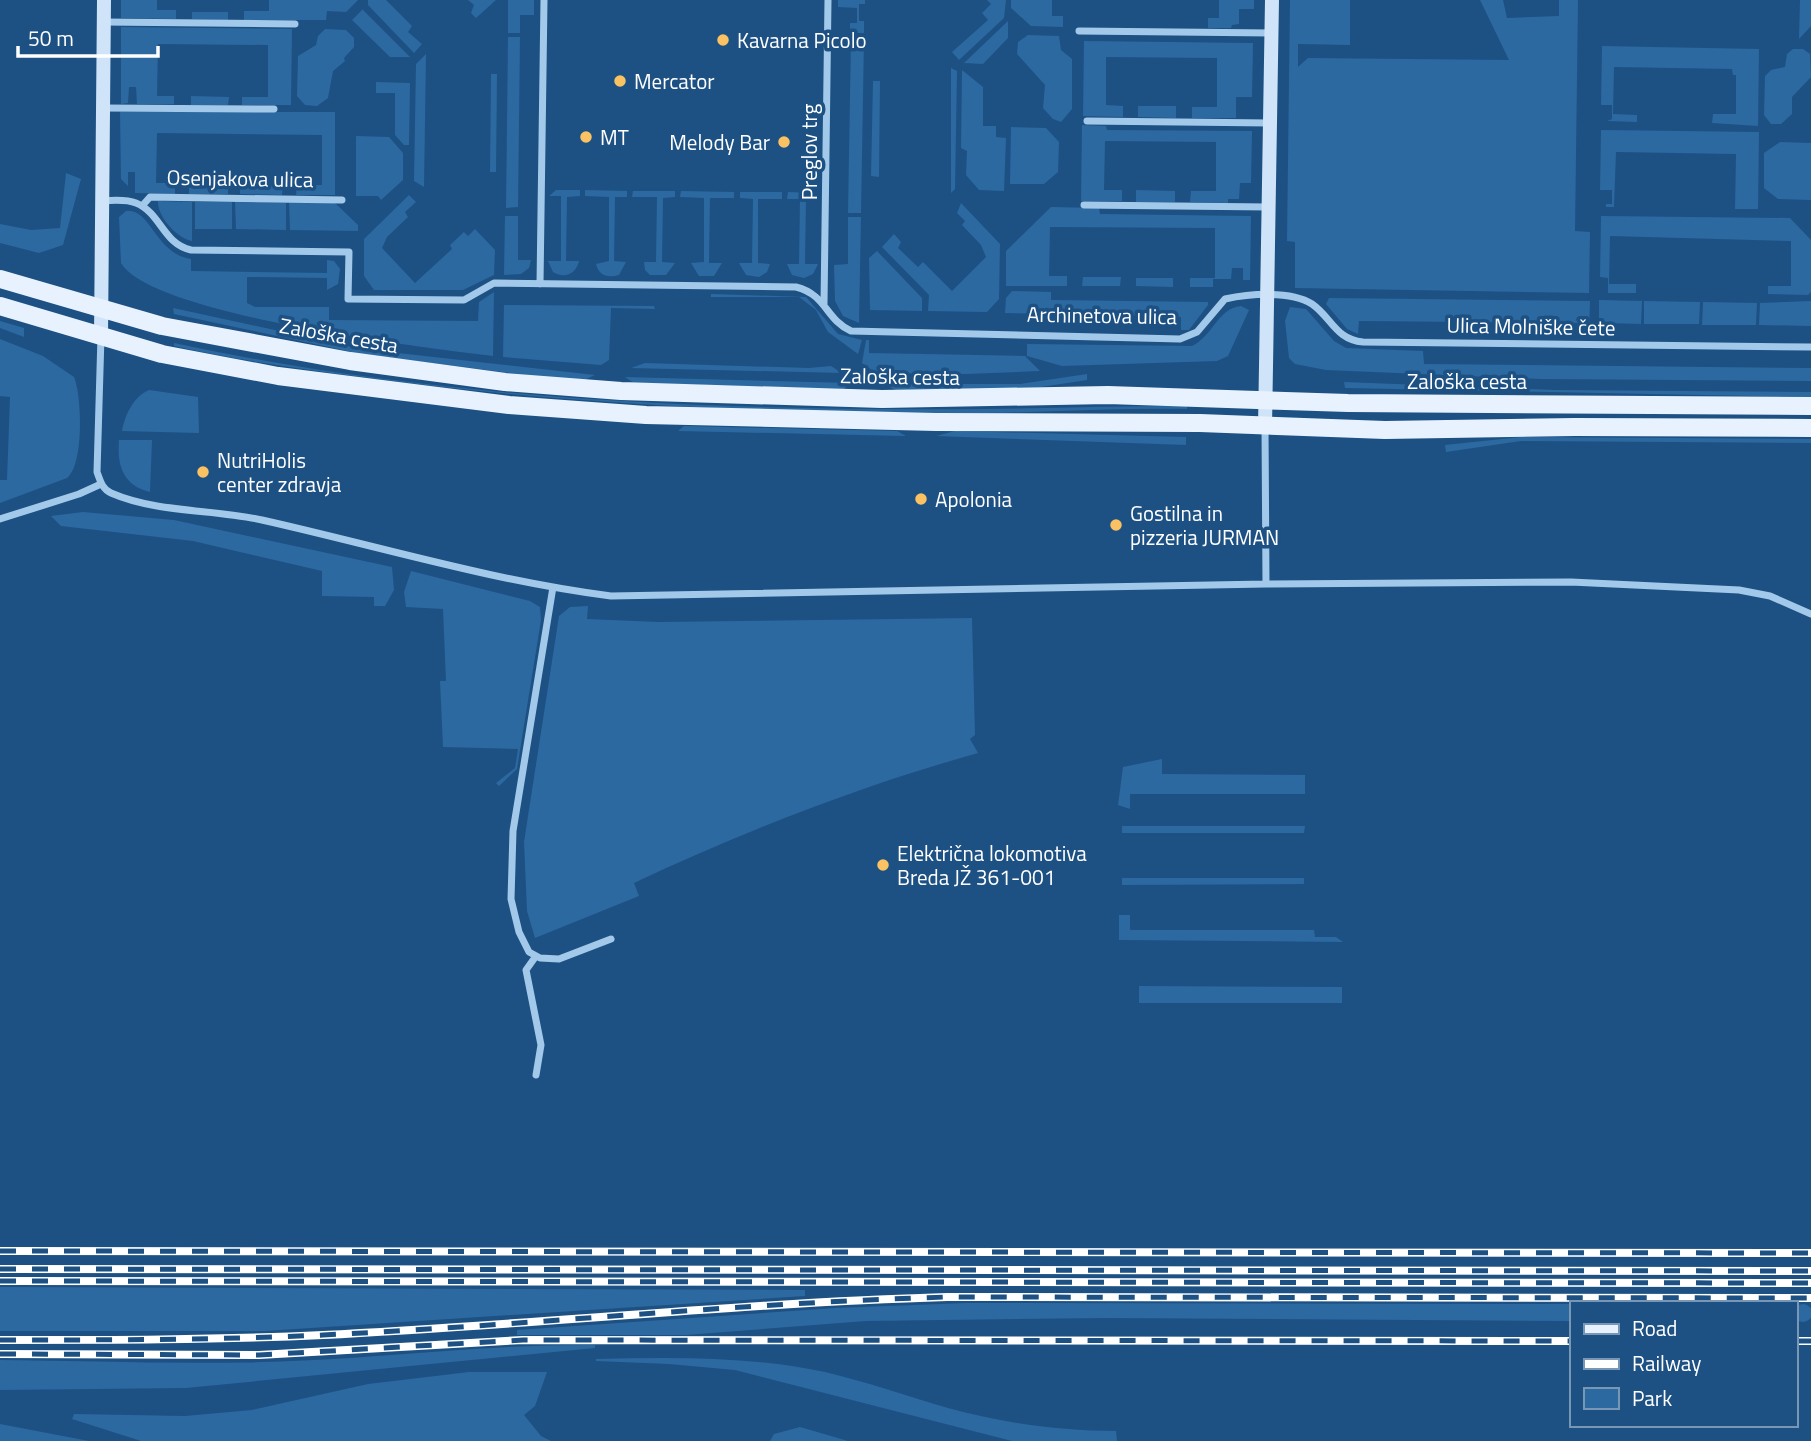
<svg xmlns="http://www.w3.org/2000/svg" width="1811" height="1441" font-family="'Titillium Web',sans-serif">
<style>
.green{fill:#2c69a0}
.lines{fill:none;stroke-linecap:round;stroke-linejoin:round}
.street{stroke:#a3c9ea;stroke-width:7}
.secondary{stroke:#cfe4f8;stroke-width:14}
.primary{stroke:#e7f2fe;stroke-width:18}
.rail-casing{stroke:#fff;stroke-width:8}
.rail{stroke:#1d5183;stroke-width:5;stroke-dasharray:16;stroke-linecap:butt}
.poi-dot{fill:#fac262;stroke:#1d5183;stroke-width:2.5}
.labels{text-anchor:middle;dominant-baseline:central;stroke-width:7;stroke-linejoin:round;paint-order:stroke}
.poi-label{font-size:21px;fill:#fff;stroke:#1d5183;text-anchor:start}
.street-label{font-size:21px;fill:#fff;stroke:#1d5183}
</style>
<rect width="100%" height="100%" fill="#1d5183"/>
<path class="green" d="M121 0H157V10H176V19L121 18Z
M269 0H358L346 12 327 11 326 20H244V11H269Z
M368 0H386L412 26 408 32 422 44 414 53 368 5Z
M468 0H496L476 18 471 13 474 5Z
M508 0H534V15H520V33H508Z
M838 0H865V4H859V21H864V33H850V23H857V8L838 7Z
M987 0H1006L1004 18 959 60 952 52 988 20 982 13 991 4Z
M1011 0H1052V16H1063V27L1031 26 1011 8Z
M1219 0H1254V9H1239V24L1232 25 1231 28H1208V18H1219Z
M1290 0H1350V45L1298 44V67L1308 58 1509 60 1480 0H1503L1507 18 1559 16V0H1578L1575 231 1590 232 1589 293 1295 288V242L1287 241Z
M1800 0H1811V26L1799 39Z
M363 9V10L410 57H390L352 20Z
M192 12H228V20L192 19Z
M1008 21V38L983 64 964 63Z
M121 27 292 29 291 105H242V97H268V45L158 44 157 96H174V104H137L136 87H129L128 103 121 104Z
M325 29 346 30 354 38V47L344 58 345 61 333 71 328 98 317 106 305 105 297 96 298 56 316 45 318 36Z
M1028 35 1059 36 1061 50 1072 59V109L1061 122 1053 119 1043 108 1045 85 1017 54 1018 42Z
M508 37H520L518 207 506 208Z
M851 37 864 38 861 213H848Z
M1084 41 1253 43 1252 97H1236V118H1192V107H1217V58L1106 57V105L1123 106V117L1083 116Z
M1602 46 1759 49 1758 126 1712 123 1713 114H1736V75H1733L1732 69 1614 67 1613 114 1637 115V122L1607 121 1612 119V105H1601Z
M1793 49H1803L1810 54 1811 77 1792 97V114L1781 124H1771L1764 115 1765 76 1771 70 1785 67 1787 54Z
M426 54 424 187 414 181 416 64Z
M951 68 957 71 955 189 951 193Z
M962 70 983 87V126H996V137L1006 138 1004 191 979 190 966 175 967 151 961 148Z
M491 74H497L496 172H490Z
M873 81H880L879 177 871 176Z
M376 82 410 83 409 145H404L395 135V93H376Z
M191 96 229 97 228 105H191Z
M1138 106H1176V118L1138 117Z
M120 112H335V195H296L297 185H322V135L157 133 156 183H175V194L135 193V172H128V186L121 179Z
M1082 125 1106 126 1107 130 1252 131 1251 183H1240L1239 199H1228V203L1190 202 1191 191H1216V142L1105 141 1104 190H1122V201H1081Z
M1011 127 1046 128 1059 142 1058 172 1044 184H1010Z
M1601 130 1759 132 1758 209H1735L1736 154 1616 152 1614 207H1606V204H1612V190H1600Z
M356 136 389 137 403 153V180L381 200 378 196H356Z
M1780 142 1811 143V200L1778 199 1764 188V153Z
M66 173 81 179 63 245 39 253 0 243V224L31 230 60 228Z
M189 184H228V194H189Z
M240 184 283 185 282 195 240 194Z
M556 190H580V196L567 197 566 261H579C576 274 565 279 553 272L548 261H561V196H549Z
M585 190 627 191V197H615L614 261 626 262 619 275C608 278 599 276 596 264L609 261V197L585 196Z
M1136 190 1175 191V202H1136Z
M633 191H675V197L663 198 662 262 675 263 666 275H650L645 270 644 262H656L657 197H632Z
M681 191 734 192V198H710L709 263H722L714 276H699L691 263 704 262V198L680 197Z
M740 192H782V199H758V263L770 264 767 272 759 277 746 275 739 263H752L753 199 740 198Z
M788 192 814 193 819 199H806L805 264H818L813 274 804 278 792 275 787 264H799L800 199H787Z
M409 195 416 202 405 212 408 217 387 237 382 248 415 283 452 249 450 245 464 232 468 236 475 229 495 250 494 275 463 290H374L364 276V239Z
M158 201 192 202V241C177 239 157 216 158 201Z
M333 201 358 225V231L290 230 289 203Z
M195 202H232V229H195Z
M235 202 286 203V230L236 229Z
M961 203 1000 244 999 299 987 312 928 311 929 295 882 247 894 234 901 242 898 248 918 267 923 262 952 291 986 257 981 245 962 225 965 221 957 213Z
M1051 207 1099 208 1100 214 1251 216 1250 280H1243V268H1232L1231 279H1213V287H1190V278H1215V228L1050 227 1049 276H1067V286H1006V251Z
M126 211C151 208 155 254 191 259V271L327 273V260L334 261 340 269 338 284 327 290V278L247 277V303L255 307H329V320L478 321 479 302 494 292 493 356C427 348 151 315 121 263L119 217Z
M505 216H518V260H531L529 268 521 274 504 275Z
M1601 216 1790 218 1811 240V292L1808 295 1768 294V286H1791V241L1610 236 1609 284H1636V293H1608V278L1600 277Z
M848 217H861L859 323 843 316 835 301 834 265 848 264Z
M877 251 922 298V311L870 310 869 258Z
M1083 277H1121L1120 286H1082Z
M1136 278H1173V287L1136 286Z
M1012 291 1051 292V300L1208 302V305L1189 330H1181V317L1005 313 1006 298Z
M711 294 806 297 838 334 862 340 858 354 828 332 816 310 799 297H711Z
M1329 298 1590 301 1589 336H1583V323L1359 321 1358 334 1347 329 1326 304Z
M1599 300 1642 301 1641 324 1606 323 1605 336H1599Z
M1644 301 1700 302 1699 324H1644Z
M1811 301V326L1759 325 1760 303Z
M1703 302 1757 303 1756 325H1702Z
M504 305 654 306 655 309 611 308 609 360 601 365 503 357Z
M1241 306 1249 310 1228 356 1217 361 1062 366 1027 356V344L1192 346C1213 336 1218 308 1241 306Z
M1290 307 1306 309 1334 341 1346 348 1423 351 1424 364 1811 368V381L1540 379 1326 370 1295 364 1289 358 1285 321Z
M173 308 362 349 595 375 584 380 526 375 361 354 174 314Z
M0 321 24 328V337L0 328Z
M0 339 43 356 74 377C82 396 84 465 67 478L0 503V480H7L10 397 0 396Z
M866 340H869V353L1025 356 1040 371 967 374 876 373 862 363Z
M174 343C439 400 715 411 985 409 1053 408 1119 406 1187 406V409C1120 408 1053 412 986 413 777 414 569 405 362 377 299 369 237 360 174 346Z
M645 363 809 368 831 366 842 373 631 368Z
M1087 374V380L1028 389 896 390 883 384H1020Z
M625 377 850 383 844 389 634 383Z
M1344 382 1554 390 1811 392V397L1345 388Z
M149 390 198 397 199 433 122 431C125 415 133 397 149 390Z
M684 426 897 431 906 436 678 431Z
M955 431 1186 437V445L936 436Z
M1521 437 1811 439V443L1521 441 1446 452 1445 445Z
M119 440H152L150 492C123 485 117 466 119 440Z
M83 512 174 520 392 567 394 590 385 606H374V597L322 596V571L193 541 61 526 51 516Z
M411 571 530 601 540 607 541 620 517 769 499 786 496 783 515 768 518 749 443 747 440 681H446L443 609 406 607 404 592Z
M588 606 587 619 658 622 972 618 975 735 970 739 978 753C860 786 745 831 634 883L639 896 535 938 527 911 524 842 559 616 570 607Z
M1162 759V774L1305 775V794H1130V809L1118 805 1123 767Z
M1122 826H1305L1304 833H1122Z
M1122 878H1304V884L1122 885Z
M1119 915H1130V930H1314L1315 937H1336L1343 942 1119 940Z
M1139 986 1342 987V1003H1139Z
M0 1287 805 1290V1296L265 1331H0Z
M967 1303 1571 1304V1321L1105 1318 866 1321 686 1335H517V1330L835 1308Z
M1794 1313a9 9 0 1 1 18 0a9 9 0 1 1-18 0Z
M595 1345V1348L186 1388 0 1390V1360C97 1361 195 1365 292 1361 394 1357 494 1344 595 1345Z
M596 1359C672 1357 750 1356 825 1372 867 1382 907 1396 948 1408 1003 1423 1059 1431 1116 1431L1117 1441H1012L735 1370 669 1364 596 1361Z
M469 1372H547L535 1406 524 1415 541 1436 551 1441H141L72 1419 74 1414 185 1416 252 1410 368 1384Z
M0 1424 89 1441H0Z
M800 1427 848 1441H770L774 1434Z"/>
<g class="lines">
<path class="street" d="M104 22 295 24
M1079 31 1271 33
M103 108 274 109
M1087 121 1270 123
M102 201C113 200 126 199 136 203 161 213 163 244 191 250L349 252 348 299 464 300 494 283 796 287C827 295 825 319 851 331L1180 339 1197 332 1225 299C1248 294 1291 290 1312 304 1331 317 1336 340 1363 342L1811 347
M1084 205 1268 207
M142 206 150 197 342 200
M540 284 544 0
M824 304 828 0
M101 336 97 472C100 480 102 489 111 493 157 513 214 509 262 520 378 546 493 581 611 596L1266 584 1265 427
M0 519 79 494 101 484
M1266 584 1571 582 1739 590 1770 596 1811 614
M553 587 513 831 511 899 519 932 529 952 540 958 559 959 611 939
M536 956 526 970 541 1045 536 1075"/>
<path class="secondary" d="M101 336 104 0
M1265 427 1272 0"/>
<path class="primary" d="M0 279 162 326 350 361 505 382 621 391 882 399 1108 395 1348 403 1811 406
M0 306 162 354 278 376 509 405 646 415 936 422 1200 423 1385 430 1575 427 1811 428"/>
<g class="rail-casing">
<path id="rail" d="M0 1251 1811 1253
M0 1269 1811 1271
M0 1281 1811 1283
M0 1340C108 1340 215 1340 323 1335 531 1325 739 1303 947 1297L1811 1298
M1795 1341H1811
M0 1354 259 1355 523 1340 1571 1341"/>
</g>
<use href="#rail" class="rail"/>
</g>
<g class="poi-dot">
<circle cx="723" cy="40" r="7"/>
<circle cx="620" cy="81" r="7"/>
<circle cx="586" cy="137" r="7"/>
<circle cx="784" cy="142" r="7"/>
<circle cx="203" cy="472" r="7"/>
<circle cx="921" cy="499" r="7"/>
<circle cx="1116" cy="525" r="7"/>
<circle cx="883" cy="865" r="7"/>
</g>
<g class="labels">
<g class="poi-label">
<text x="737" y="40">Kavarna Picolo</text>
<text x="634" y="81">Mercator</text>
<text x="600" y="137">MT</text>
<text x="770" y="142" text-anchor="end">Melody Bar</text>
<text x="217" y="460">NutriHolis<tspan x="217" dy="24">center zdravja</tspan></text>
<text x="935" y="499">Apolonia</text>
<text x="1130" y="513">Gostilna in<tspan x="1130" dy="24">pizzeria JURMAN</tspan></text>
<text x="897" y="853">Električna lokomotiva<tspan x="897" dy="24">Breda JŽ 361-001</tspan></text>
</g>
<g class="street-label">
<text transform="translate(809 152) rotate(-90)">Preglov trg</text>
<text transform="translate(240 178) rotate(1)">Osenjakova ulica</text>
<text transform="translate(1102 315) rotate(1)">Archinetova ulica</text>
<text transform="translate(1531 326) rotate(1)">Ulica Molniške čete</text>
<text transform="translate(339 335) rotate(10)">Zaloška cesta</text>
<text transform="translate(900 376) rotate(1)">Zaloška cesta</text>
<text x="1467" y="381">Zaloška cesta</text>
</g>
</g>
<rect x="1570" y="1301" width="228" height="126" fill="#1d5183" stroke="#7797b5" stroke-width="2"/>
<rect x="1584" y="1324" width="35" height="10" fill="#e7f2fe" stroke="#7797b5" stroke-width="2"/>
<text x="1632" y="1336" font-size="21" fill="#ffffff">Road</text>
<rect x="1584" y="1359" width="35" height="10" fill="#ffffff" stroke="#7797b5" stroke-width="2"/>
<text x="1632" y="1371" font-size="21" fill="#ffffff">Railway</text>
<rect x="1584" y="1388" width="35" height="21" fill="#2c69a0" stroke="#7797b5" stroke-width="2"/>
<text x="1632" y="1406" font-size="21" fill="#ffffff">Park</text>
<path d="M18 46v10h140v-10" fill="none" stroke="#ffffff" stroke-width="3.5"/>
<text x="28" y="46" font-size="21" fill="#ffffff" stroke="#1d5183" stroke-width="5" paint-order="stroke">50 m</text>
</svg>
